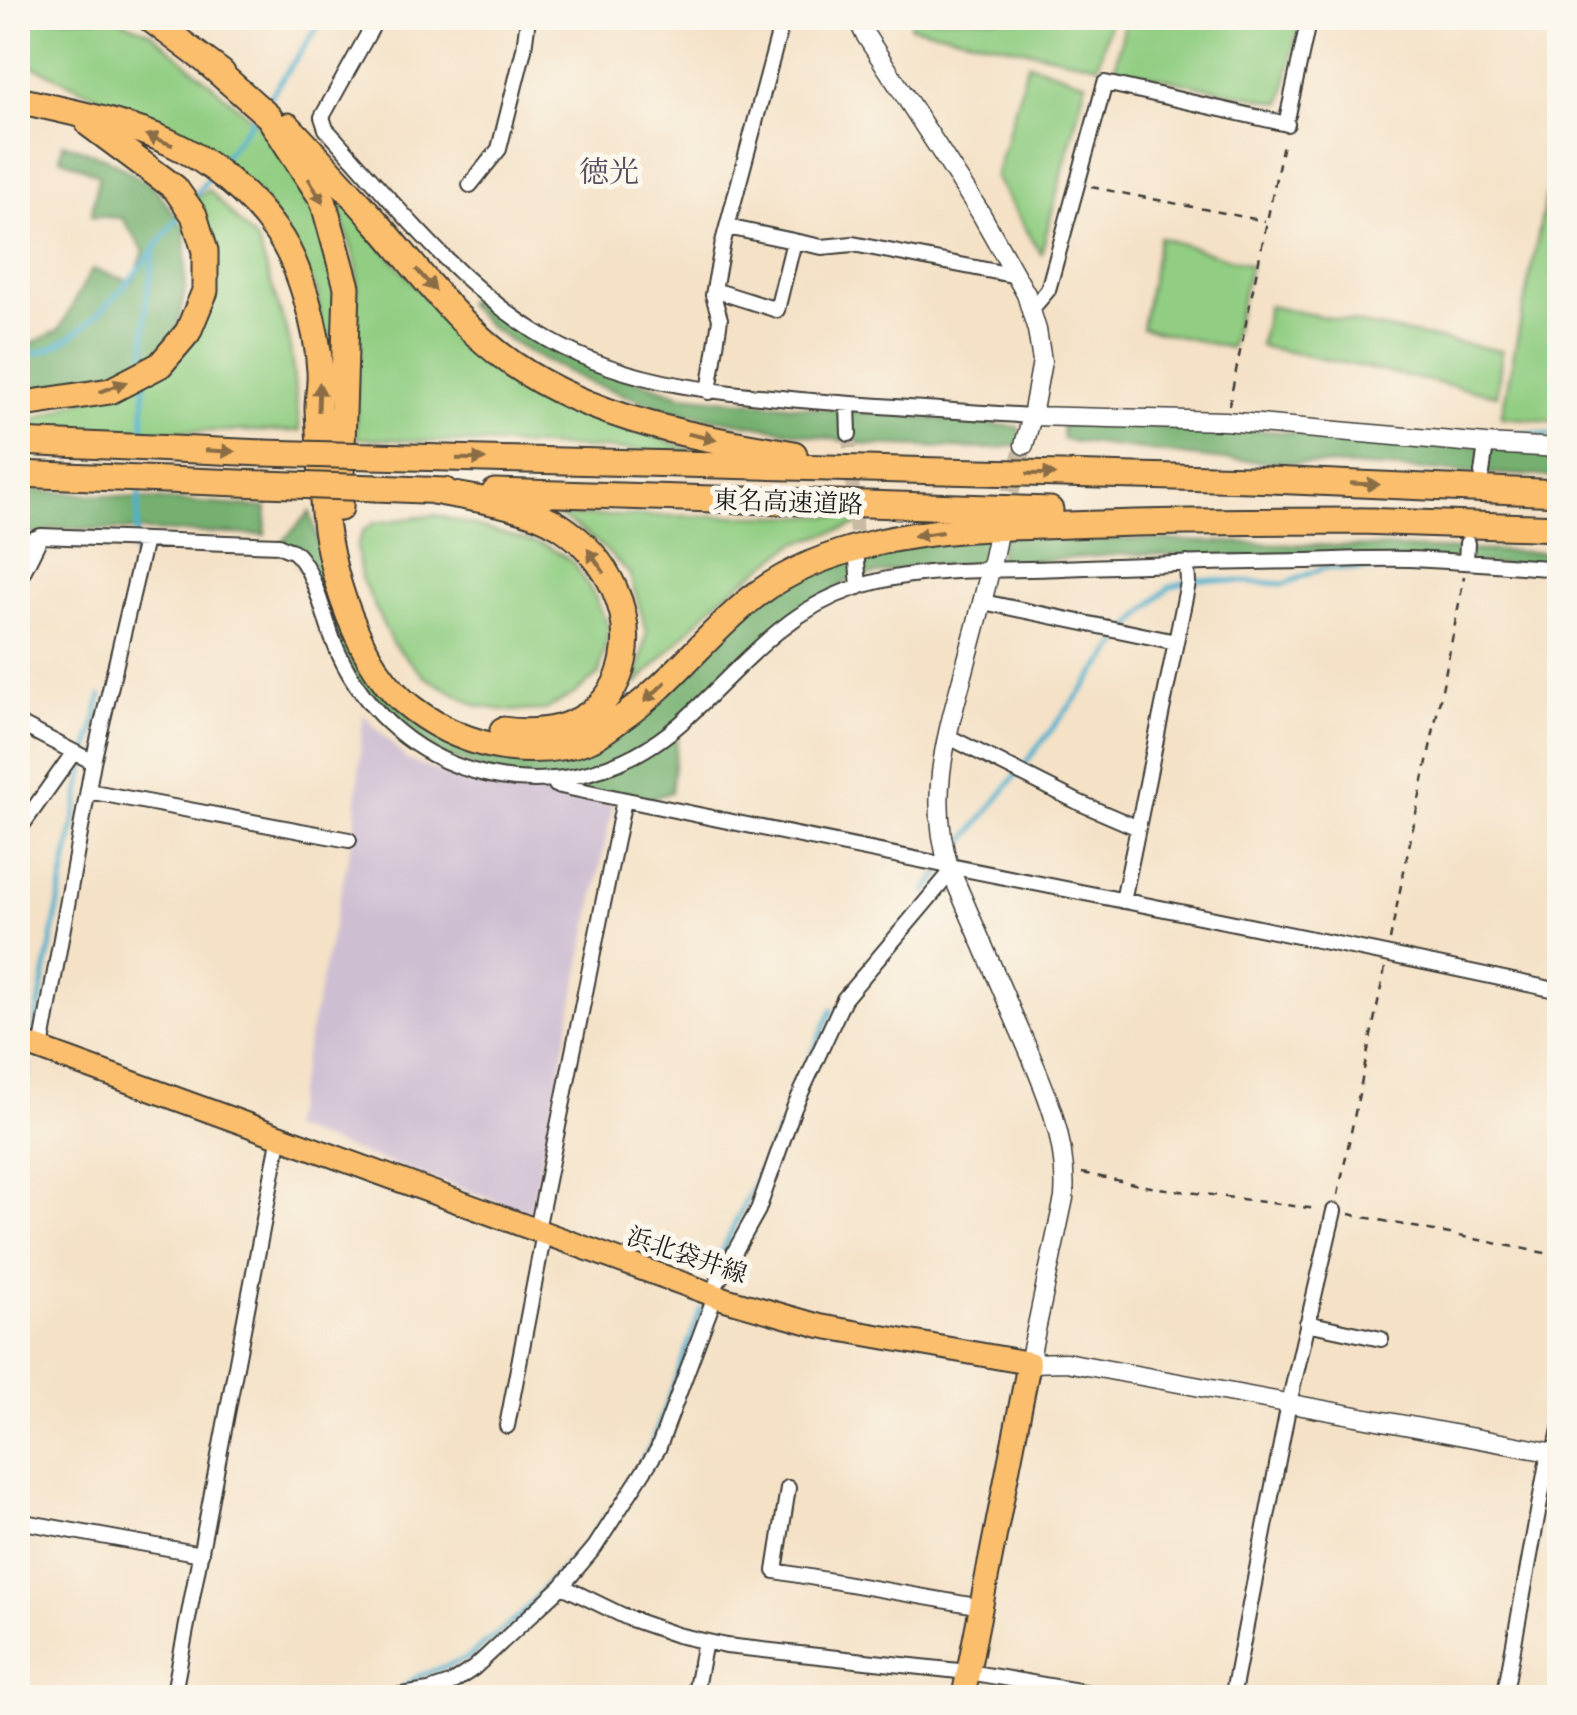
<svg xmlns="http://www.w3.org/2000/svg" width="1577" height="1715" font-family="'Libre Caslon Text','Noto Serif JP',serif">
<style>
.industrial{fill:#cebed2}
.green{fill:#91cd82;stroke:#56744f;stroke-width:2.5}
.forest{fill:#74b070;stroke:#486646;stroke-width:2.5}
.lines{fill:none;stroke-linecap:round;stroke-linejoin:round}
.stream{stroke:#4eb0cd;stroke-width:5}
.minor-tunnel{stroke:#c9baa4;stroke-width:14;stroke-dasharray:14 7;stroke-linecap:butt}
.tertiary-tunnel{stroke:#c9baa4;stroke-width:18;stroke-dasharray:18 9;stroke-linecap:butt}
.minor-casing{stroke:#3c3a36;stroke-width:18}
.tertiary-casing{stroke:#3c3a36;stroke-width:21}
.primary-casing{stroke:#3c3a36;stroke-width:26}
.motorway-casing{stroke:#3c3a36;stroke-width:29}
.path{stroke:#3c3a36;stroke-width:2.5;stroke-dasharray:8 8;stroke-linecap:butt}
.minor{stroke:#fff;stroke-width:14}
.tertiary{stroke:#fff;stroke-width:18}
.primary{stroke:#fabe6d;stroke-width:22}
.motorway{stroke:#fabe6d;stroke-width:25}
.motorway-bridge-casing{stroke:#3c3a36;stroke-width:29;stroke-linecap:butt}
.motorway-bridge{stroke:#fabe6d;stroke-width:25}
.oneway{fill:#8b6d44}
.labels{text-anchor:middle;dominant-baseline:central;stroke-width:10;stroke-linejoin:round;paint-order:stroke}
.street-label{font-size:25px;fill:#1c1c1c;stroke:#fbf7ec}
.quarter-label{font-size:30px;fill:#584d5e;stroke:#fbf7ec}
</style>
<rect width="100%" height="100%" fill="#fbf7ec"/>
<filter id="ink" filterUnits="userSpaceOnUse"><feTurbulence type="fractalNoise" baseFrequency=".01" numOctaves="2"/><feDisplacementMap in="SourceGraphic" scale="20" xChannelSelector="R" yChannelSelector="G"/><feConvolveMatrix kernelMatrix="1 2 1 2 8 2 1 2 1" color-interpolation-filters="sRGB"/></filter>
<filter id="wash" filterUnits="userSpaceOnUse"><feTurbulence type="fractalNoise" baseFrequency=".0048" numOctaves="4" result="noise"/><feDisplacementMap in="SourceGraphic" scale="40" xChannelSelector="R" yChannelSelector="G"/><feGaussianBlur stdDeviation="2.25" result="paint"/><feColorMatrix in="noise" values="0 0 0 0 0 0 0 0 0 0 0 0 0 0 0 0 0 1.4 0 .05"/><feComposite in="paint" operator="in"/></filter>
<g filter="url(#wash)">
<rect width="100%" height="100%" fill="#f4e1c6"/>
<path class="industrial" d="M363 714 407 760 467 783 534 789 613 804 531 1213 289 1128 355 826Z"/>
<path class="green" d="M18 18H115L150 32 272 136 323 233 337 300 329 441 318 293 259 194 148 120 18 59Z
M912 18H1111L1098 65 910 26Z
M1126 18H1300L1282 103 1115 68Z
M1028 63 1086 82 1041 254 995 177Z
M1550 177 1560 180 1559 422 1501 417Z
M209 190 258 243 289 339 300 431H33V420L120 385 178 352 205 291 187 204Z
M334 191 425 297 499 371 559 401 700 453 356 438 357 267Z
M1159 237 1250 265 1230 348 1142 328Z
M1268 306 1502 351 1497 395 1260 346Z
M436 515 547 546 574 563 594 595 609 628 599 674 574 694 545 710 511 711 478 706 425 677 392 643 361 578 357 547 363 531 374 523Z
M556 516H889L796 543 719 599 636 685 647 631 629 573 599 544 572 524Z"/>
<path class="forest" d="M63 143 106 158 154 187 186 230 185 292 172 350 92 382 18 388V350L59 330 92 269 133 282 144 251 122 218 91 216 99 175 60 158Z
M478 300 554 352 681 395 1018 427 1024 445 985 449 867 445 671 411 590 383 531 354 491 328 465 302Z
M1062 423 1254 430 1559 452V477L1215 459 1063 440Z
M18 489 267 508 265 535 57 528 18 542Z
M310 512 334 597 416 723 501 760 580 747 768 587 839 555 996 527 991 571 929 564 850 579 767 640 679 724 671 792 639 803 506 779 416 745 365 697 292 551 279 545Z
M1002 535 1560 553 1559 569 1492 564 1127 554 998 564Z"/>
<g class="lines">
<path class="stream" d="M266 102 324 18
M220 162 256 115
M193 198 211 175
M18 353C25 353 34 354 41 352 93 336 151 254 183 211
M145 365 146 303 155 248
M1513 433 1560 435
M143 440 145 381
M135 554 140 486
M953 856 1140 616 1169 587 1197 579 1284 584 1323 568 1417 571
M926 892 943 869
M34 1032 85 766 101 696
M789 1104 832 1010
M18 1128 29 1064
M711 1275 780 1128
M638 1467 652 1443 701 1310
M399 1690 419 1676 466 1659 519 1617 546 1585 577 1555 608 1514"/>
</g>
</g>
<g filter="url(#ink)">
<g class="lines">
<path class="minor-tunnel" d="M849 434 857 551"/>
<path class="tertiary-tunnel" d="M1003 518 1024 445"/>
<g class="minor-casing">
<path id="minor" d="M377 18 322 117 326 129C391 199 453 279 534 331 618 385 715 392 812 401 885 407 959 411 1032 416
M1288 115 1309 18
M470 185 499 149 524 49 528 18
M727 227 822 247 853 244 1017 276
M714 290 777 310 794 241
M1031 310 1048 290 1105 83 1287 124
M709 392 720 319 713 295 723 242 783 18
M848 404 849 434
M1482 473 1486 444
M18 545 41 536 279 545C279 546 292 551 293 551 313 565 324 617 333 640 358 704 409 754 477 772 550 792 624 773 681 723 735 675 780 613 852 589 916 566 994 571 1061 568 1142 565 1222 562 1303 561 1338 560 1374 558 1409 559 1459 561 1509 565 1560 569
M857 561 859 587
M1466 562 1467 543
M18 582 41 536
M983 602 1176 642
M18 723 93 762
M947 736 1080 803 1138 828
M556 785C890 857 1226 918 1560 991
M88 791 349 840
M18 831 74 752
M1123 901 1188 583 1187 563
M41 1049 93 762 145 540
M18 1070 23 1043
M537 1230 624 800
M711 1294 758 1210 794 1108 844 999 951 872
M1307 1323 1381 1339
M507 1426 544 1233
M1555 1453 1560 1429
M788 1488 775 1571 982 1607
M18 1521 201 1554
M562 1586 628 1618 677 1635 726 1646 968 1672 1120 1698
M173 1698 280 1135
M381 1698 429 1691 450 1684 474 1668 562 1586 595 1547 658 1449 715 1296
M694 1698 705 1642
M1232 1698 1289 1403 1334 1211
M1504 1698 1549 1452"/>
</g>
<g class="tertiary-casing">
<path id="tertiary" d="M857 18 864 33 980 212 1026 294 1037 330 1042 361 1032 416 1024 445
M1032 416 1225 421 1486 444 1560 448
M997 538C988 584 975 629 963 675 945 741 928 798 949 867 970 916 992 966 1013 1015 1038 1073 1069 1133 1064 1198L1029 1363 1066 1362 1560 1454"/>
</g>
<g class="primary-casing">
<path id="primary" d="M18 1041 725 1299 820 1326 1029 1363 963 1698"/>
</g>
<g class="motorway-casing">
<path id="motorway" d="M149 18 222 73
M209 64 269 117 323 200 347 287 340 508
M18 100C66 111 125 122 169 142 210 161 250 194 276 231 300 263 318 331 320 371 321 384 318 396 318 408 319 439 322 470 323 501 327 567 358 669 413 709 441 730 470 743 506 748 533 751 562 750 588 740 599 736 609 727 619 720 672 684 707 633 756 595 791 569 833 553 875 543 938 528 1004 527 1069 525 1171 521 1273 521 1375 521
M288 126C322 161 354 197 386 233 425 279 463 330 513 364 594 420 699 438 794 454
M18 405 110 391 160 365 188 332 205 291V251L194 215 175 188 89 124
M18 442 263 453
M373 456 1250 479 1560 493
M18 474 264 484
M376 488 445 491
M428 490C468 498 525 504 560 526 663 594 645 749 503 730
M495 492 1050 510
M1360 521 1560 528"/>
</g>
<path class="path" d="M1091 187 1265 221
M1229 405 1284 139
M1390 940C1414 818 1442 698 1464 576
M1082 1173 1144 1186 1316 1209
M1338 1195 1385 968
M1349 1214 1560 1256"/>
<use href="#minor" class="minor"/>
<use href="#tertiary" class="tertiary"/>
<use href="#primary" class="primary"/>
<use href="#motorway" class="motorway"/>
<g class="motorway-bridge-casing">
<path id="motorway-bridge" d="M263 453 373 456
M264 484 376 488"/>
</g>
<use href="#motorway-bridge" class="motorway-bridge"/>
</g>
<defs><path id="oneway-solid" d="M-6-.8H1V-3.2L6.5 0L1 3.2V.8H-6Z" transform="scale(2.5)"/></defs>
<g class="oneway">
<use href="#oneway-solid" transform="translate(159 140) rotate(-159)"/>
<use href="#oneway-solid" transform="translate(316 191) rotate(60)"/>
<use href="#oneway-solid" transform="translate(426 280) rotate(48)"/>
<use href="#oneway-solid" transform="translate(113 387) rotate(-21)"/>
<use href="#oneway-solid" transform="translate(319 397) rotate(-88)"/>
<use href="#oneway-solid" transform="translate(702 437) rotate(13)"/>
<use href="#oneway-solid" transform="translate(220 451) rotate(3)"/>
<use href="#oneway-solid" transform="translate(471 459) rotate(1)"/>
<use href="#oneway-solid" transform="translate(1041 474) rotate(1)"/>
<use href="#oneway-solid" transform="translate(1365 484) rotate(3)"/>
<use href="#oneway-solid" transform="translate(928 534) rotate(172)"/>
<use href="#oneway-solid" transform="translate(596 561) rotate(-125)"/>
<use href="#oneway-solid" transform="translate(655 692) rotate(137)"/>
</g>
</g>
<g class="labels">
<g class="street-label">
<text transform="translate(788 502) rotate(2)">東名高速道路</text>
<text transform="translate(687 1255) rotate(19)">浜北袋井線</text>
</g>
<g class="quarter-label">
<text x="609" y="171">徳光</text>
</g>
</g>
<rect width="1577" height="1715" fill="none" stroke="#fbf7ec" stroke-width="60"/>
</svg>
